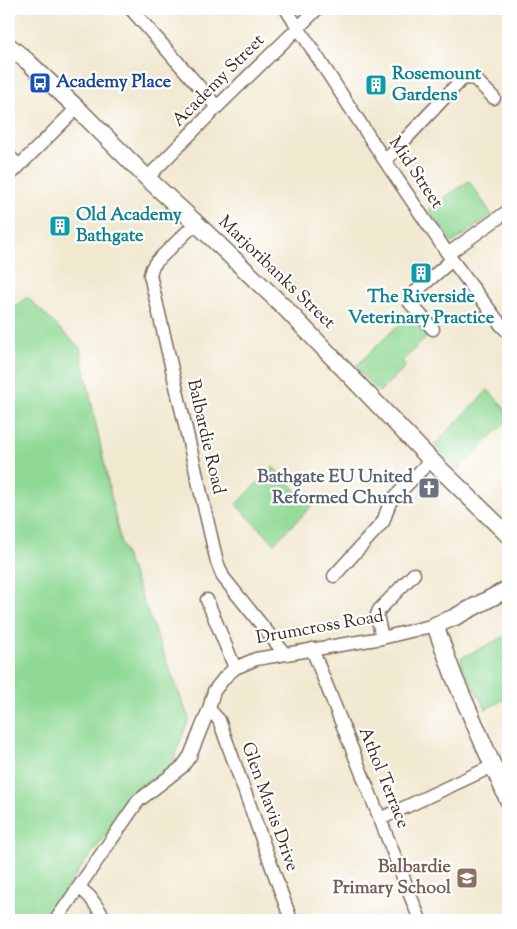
<svg xmlns="http://www.w3.org/2000/svg" width="517" height="929" font-family="'Sorts Mill Goudy',serif">
<style>
.green{fill:#90d995;stroke:#66825a}
.lines{fill:none;stroke-linecap:round;stroke-linejoin:round}
.minor-casing{stroke:#7b6c5c;stroke-width:15}
.major-casing{stroke:#7b6c5c;stroke-width:19}
.minor{stroke:#fff;stroke-width:12}
.major{stroke:#fff;stroke-width:16}
.labels{text-anchor:middle;dominant-baseline:central;stroke-width:4.5;stroke-linejoin:round;paint-order:stroke}
.culture-label{font-size:18px;font-weight:bold;fill:#0d838f;stroke:#fff;text-anchor:start}
.street-label{font-size:18px;fill:#3b2a1e;stroke:#fff}
.transit-label{font-size:18px;font-weight:bold;fill:#164399;stroke:#fff;text-anchor:start}
.worship-label{font-size:18px;font-weight:bold;fill:#5b616d;stroke:#fff;text-anchor:end}
.education-label{font-size:18px;font-weight:bold;fill:#785e54;stroke:#fff;text-anchor:end}
</style>
<rect width="100%" height="100%" fill="#fff"/>
<filter id="ink" filterUnits="userSpaceOnUse"><feTurbulence type="fractalNoise" baseFrequency=".02" numOctaves="2"/><feDisplacementMap in="SourceGraphic" scale="10" xChannelSelector="R" yChannelSelector="G"/><feConvolveMatrix kernelMatrix="1 2 1 2 8 2 1 2 1" color-interpolation-filters="sRGB"/></filter>
<filter id="wash" filterUnits="userSpaceOnUse"><feTurbulence type="fractalNoise" baseFrequency=".0096" numOctaves="4" result="noise"/><feDisplacementMap in="SourceGraphic" scale="20" xChannelSelector="R" yChannelSelector="G"/><feGaussianBlur stdDeviation="1.12" result="paint"/><feColorMatrix in="noise" values="0 0 0 0 0 0 0 0 0 0 0 0 0 0 0 0 0 1.4 0 .05"/><feComposite in="paint" operator="in"/></filter>
<g filter="url(#wash)">
<rect width="100%" height="100%" fill="#f1e8d0"/>
<path class="green" d="M469 181 492 215 452 243 428 209Z
M27 297 80 348 121 544 189 719 171 766 139 787 124 800 126 810 79 870 46 920H9V313Z
M411 313 430 334 402 361 406 366 379 392 355 367Z
M488 390 508 412V420L458 470 434 445Z
M273 467 312 506 274 543 236 505Z
M503 637 508 646V697L486 709 462 667 461 658Z"/>
</g>
<g filter="url(#ink)">
<g class="lines">
<g class="minor-casing">
<path id="minor" d="M131 9 217 107
M286 9 385 161 452 260 501 325 508 332
M9 156 19 166
M385 161 462 79 468 78 475 79 494 98
M9 176 77 108
M147 178 217 107 299 27 317 9
M196 223 156 262 152 268 150 275 217 562 223 577 285 654
M449 253 508 211
M433 329 410 303 414 293 452 260
M334 576 383 522 390 502 431 460
M207 600 235 668
M382 638 377 615 379 610 414 574
M312 649 380 819 420 920
M209 709 219 720 291 920
M380 819 493 766
M79 887 90 897 106 920
M56 920 138 801 182 767 190 756 209 709 214 691 225 677 235 668 256 659 382 638 435 625"/>
</g>
<g class="major-casing">
<path id="major" d="M9 46 27 61 77 108 147 178 196 223 284 307 431 460 508 535
M508 589 453 618 435 625 454 677 508 800"/>
</g>
<use href="#minor" class="minor"/>
<use href="#major" class="major"/>
</g>
</g>
<defs>
<g id="bus-square" transform="scale(1.125)"><rect x="-9" y="-9" width="18" height="18" rx="4" fill="#1a4fb4" stroke="#fff"/><path d="M-5-6H5V4H4V6H2V4H-2V6H-4V4H-5ZM-3.5-4V0h7V-4ZM-3.5 1.2v1.5H-2V1.2ZM2 1.2v1.5H3.5V1.2Z" fill="#fff"/></g>
<g id="building-square" transform="scale(1.125)"><rect x="-9" y="-9" width="18" height="18" rx="4" fill="#0f9aa8" stroke="#fff"/><path d="M-4-6H4V6H1V3H-1V6H-4ZM-2.5-4.3h1.7v1.8h-1.7ZM.8-4.3h1.7v1.8H.8ZM-2.5-1h1.7V.8h-1.7ZM.8-1h1.7V.8H.8Z" fill="#fff"/></g>
<g id="church-square" transform="scale(1.125)"><rect x="-9" y="-9" width="18" height="18" rx="4" fill="#6b7280" stroke="#fff"/><path d="M-1.2-6h2.4v3.5h3.3v2.4h-3.3V6h-2.4V-.1h-3.3v-2.4h3.3Z" fill="#fff"/></g>
<g id="school-square" transform="scale(1.125)"><rect x="-9" y="-9" width="18" height="18" rx="4" fill="#8d6e63" stroke="#fff"/><path d="M0-5L7-2L0 1L-7-2ZM-4 1L0 2.5L4 1V4Q0 6-4 4Z" fill="#fff"/></g>
</defs>
<g fill-rule="evenodd">
<use href="#bus-square" x="40" y="83"/>
<use href="#building-square" x="376" y="85"/>
<use href="#building-square" x="60" y="226"/>
<use href="#building-square" x="421" y="273"/>
<use href="#church-square" x="429" y="488"/>
<use href="#school-square" x="467" y="878"/>
</g>
<g class="labels">
<g class="culture-label">
<text x="392" y="75">Rosemount<tspan x="392" dy="21">Gardens</tspan></text>
<text x="76" y="216">Old Academy<tspan x="76" dy="21">Bathgate</tspan></text>
<text x="421" y="298" text-anchor="middle">The Riverside<tspan x="421" dy="21">Veterinary Practice</tspan></text>
</g>
<g class="street-label">
<text transform="translate(219 81) rotate(-45)">Academy Street</text>
<text transform="translate(415 173) rotate(56)">Mid Street</text>
<text transform="translate(276 273) rotate(44)">Marjoribanks Street</text>
<text transform="translate(205 437) rotate(77)">Balbardie Road</text>
<text transform="translate(320 628) rotate(-10)">Drumcross Road</text>
<text transform="translate(383 778) rotate(68)">Athol Terrace</text>
<text transform="translate(269 807) rotate(70)">Glen Mavis Drive</text>
</g>
<g class="transit-label">
<text x="56" y="83">Academy Place</text>
</g>
<g class="worship-label">
<text x="413" y="478">Bathgate EU United<tspan x="413" dy="21">Reformed Church</tspan></text>
</g>
<g class="education-label">
<text x="451" y="868">Balbardie<tspan x="451" dy="21">Primary School</tspan></text>
</g>
</g>
<rect width="517" height="929" fill="none" stroke="#fff" stroke-width="30"/>
</svg>
